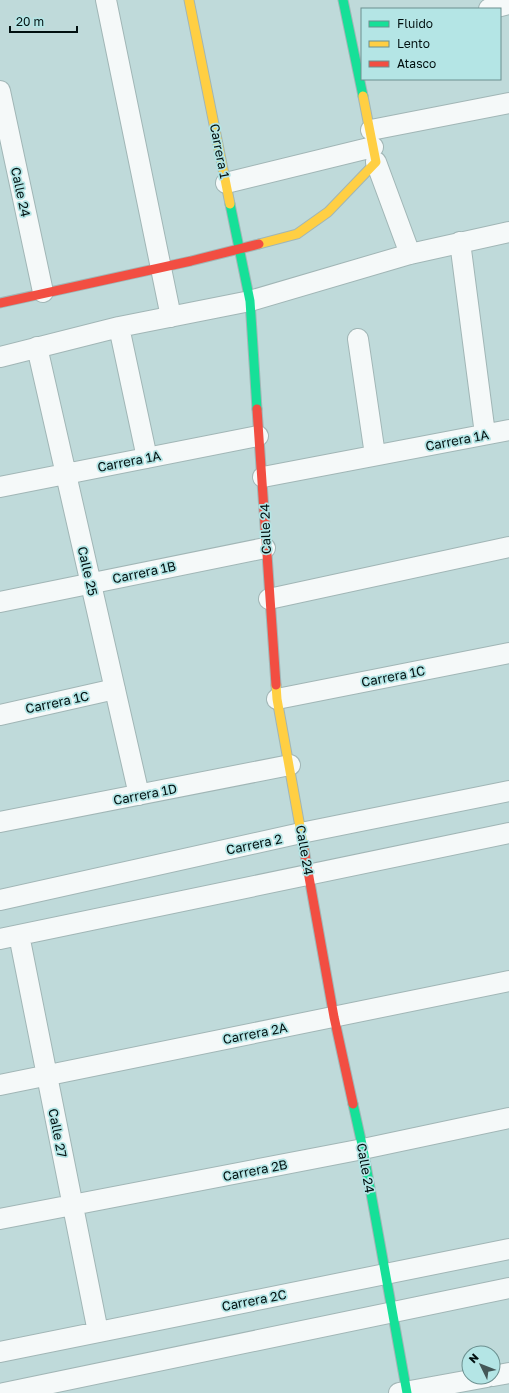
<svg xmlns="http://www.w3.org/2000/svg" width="509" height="1393" font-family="'Golos Text',sans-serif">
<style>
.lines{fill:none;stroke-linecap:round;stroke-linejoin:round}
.street-casing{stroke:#a1b6b6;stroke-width:22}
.fast-casing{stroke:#a1b6b6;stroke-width:11}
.slow-casing{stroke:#a1b6b6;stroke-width:11}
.jam-casing{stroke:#a1b6b6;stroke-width:11}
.street{stroke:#f5f9f9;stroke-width:20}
.fast{stroke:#16e098;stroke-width:9}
.slow{stroke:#ffcf43;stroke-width:9}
.jam{stroke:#f24e42;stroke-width:9}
.labels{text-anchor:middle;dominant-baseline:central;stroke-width:3.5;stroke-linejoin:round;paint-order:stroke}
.street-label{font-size:13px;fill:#011010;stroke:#b4e5e5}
</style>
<rect width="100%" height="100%" fill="#bfdada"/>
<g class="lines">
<g class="street-casing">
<path id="street" d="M106 0 171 317
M489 9 509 4
M0 91 43 292
M371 130 509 103
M376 162 410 254
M226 183 373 147
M460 242 485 434
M119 327 147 458
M358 339 375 455
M37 347 139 795
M0 357 119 327 250 301 410 254 509 232
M263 477 509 430
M0 487 258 436
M269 599 509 547
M0 602 265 548
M277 699 509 653
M0 715 115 689
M0 822 290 765
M0 900 301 833 509 791
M19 935 98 1332
M0 939 509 833
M0 1085 509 981
M0 1219 363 1149 509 1118
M0 1352 509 1249
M493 1376 509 1373
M4 1393 509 1288
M399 1393 487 1377"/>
</g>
<g class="fast-casing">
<path id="fast" d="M343 0 363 96
M230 204 250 301 257 409
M353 1104 363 1149 407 1393"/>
</g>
<g class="slow-casing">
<path id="slow" d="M189 0 230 204
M259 244 297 234 328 212 376 162 363 96
M276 685 277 699 304 849"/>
</g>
<g class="jam-casing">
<path id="jam" d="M0 303 191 261 259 244
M257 409 276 685
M304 849 334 1017 353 1104"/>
</g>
<use href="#street" class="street"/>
<use href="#fast" class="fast"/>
<use href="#slow" class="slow"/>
<use href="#jam" class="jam"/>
</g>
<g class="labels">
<g class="street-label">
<text transform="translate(220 151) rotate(79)">Carrera 1</text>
<text transform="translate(21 192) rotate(78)">Calle 24</text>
<text transform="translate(457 440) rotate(-11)">Carrera 1A</text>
<text transform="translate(129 461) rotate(-11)">Carrera 1A</text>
<text transform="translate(265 529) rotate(-92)">Calle 24</text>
<text transform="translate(88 571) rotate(77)">Calle 25</text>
<text transform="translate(144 572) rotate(-12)">Carrera 1B</text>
<text transform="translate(393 676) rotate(-11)">Carrera 1C</text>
<text transform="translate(57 702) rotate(-12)">Carrera 1C</text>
<text transform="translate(145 794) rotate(-11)">Carrera 1D</text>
<text transform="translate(254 844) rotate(-12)">Carrera 2</text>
<text transform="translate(305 850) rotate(80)">Calle 24</text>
<text transform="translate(255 1033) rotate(-11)">Carrera 2A</text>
<text transform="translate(58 1133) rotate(79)">Calle 27</text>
<text transform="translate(366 1168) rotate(80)">Calle 24</text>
<text transform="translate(255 1170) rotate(-11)">Carrera 2B</text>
<text transform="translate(254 1300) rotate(-11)">Carrera 2C</text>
</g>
</g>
<rect x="361" y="8" width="140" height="72" fill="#b4e5e5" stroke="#6c9090"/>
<rect x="369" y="21" width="20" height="6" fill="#16e098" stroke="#6c9090"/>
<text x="397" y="28" font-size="12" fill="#011010">Fluido</text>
<rect x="369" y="41" width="20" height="6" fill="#ffcf43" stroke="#6c9090"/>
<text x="397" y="48" font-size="12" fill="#011010">Lento</text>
<rect x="369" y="61" width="20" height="6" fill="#f24e42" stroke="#6c9090"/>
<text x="397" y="68" font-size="12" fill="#011010">Atasco</text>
<g transform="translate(481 1365) rotate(313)"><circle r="19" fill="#b4e5e5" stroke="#6c9090"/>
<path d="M0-3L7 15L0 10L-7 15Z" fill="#445757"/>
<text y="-6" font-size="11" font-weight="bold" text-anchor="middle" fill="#011010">N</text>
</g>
<path d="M10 26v6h67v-6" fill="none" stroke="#011010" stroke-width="2"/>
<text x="16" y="26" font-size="12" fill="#011010" stroke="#b4e5e5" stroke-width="3" paint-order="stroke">20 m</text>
</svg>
